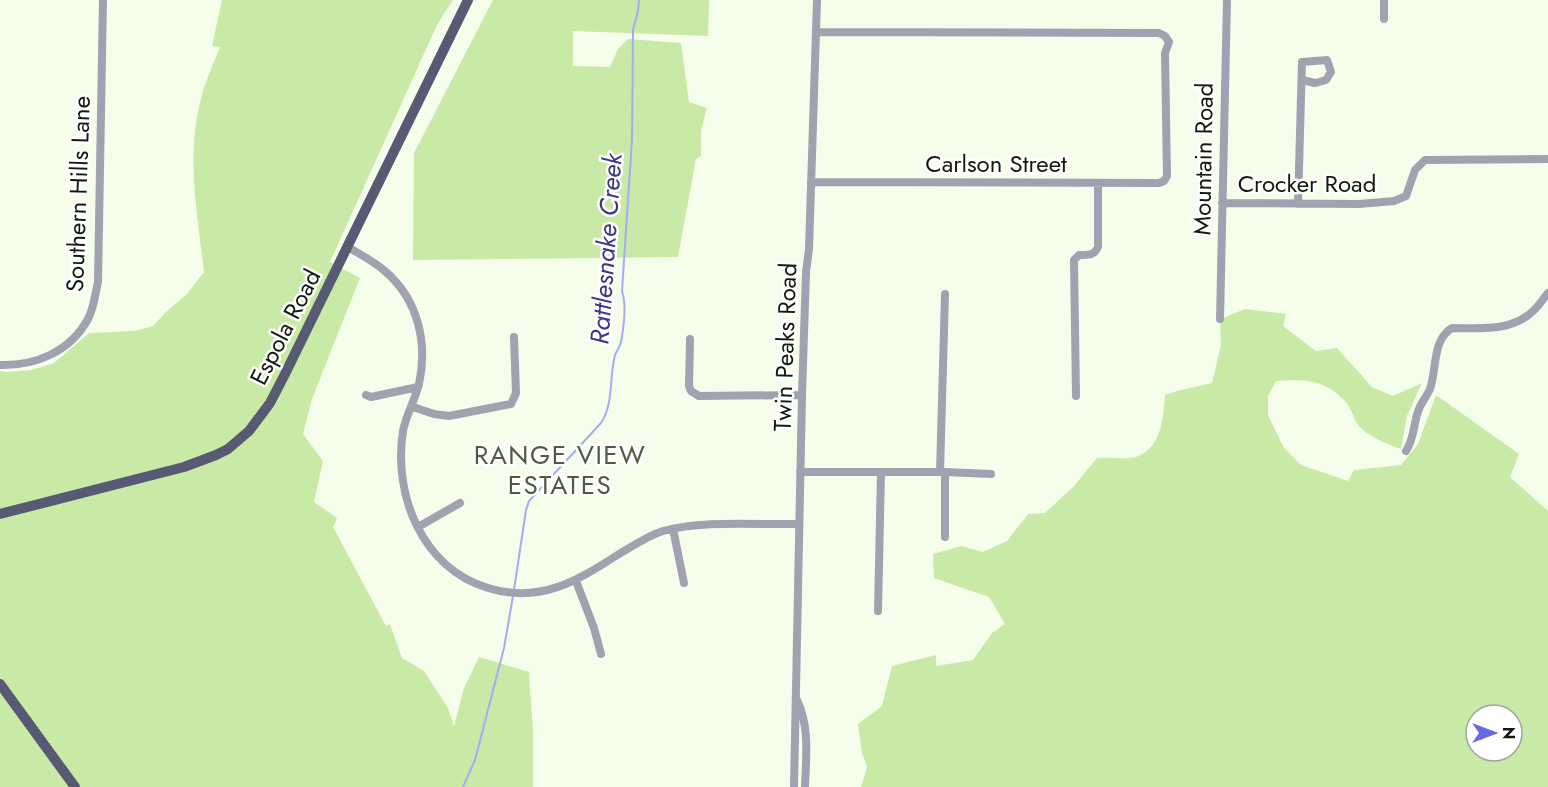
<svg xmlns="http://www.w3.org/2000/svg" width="1548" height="787" font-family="Jost,sans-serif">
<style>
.green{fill:#c9eaa6;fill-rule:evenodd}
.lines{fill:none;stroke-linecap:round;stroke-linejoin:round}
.stream{stroke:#a5acf1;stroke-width:2}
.minor{stroke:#a0a2b0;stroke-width:8}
.major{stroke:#575a72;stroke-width:10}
.labels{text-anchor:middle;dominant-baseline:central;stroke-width:5;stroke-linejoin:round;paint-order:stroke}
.street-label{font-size:24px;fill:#13190d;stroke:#fff}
.water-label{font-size:26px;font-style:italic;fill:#3b3889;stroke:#fff}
.neighbourhood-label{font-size:26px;letter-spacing:1.5px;fill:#4e5b3f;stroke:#fff}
</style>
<rect width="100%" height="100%" fill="#f4feeb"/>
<path class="green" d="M222 0H453L437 25 330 262 360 278 312 399 303 434 323 461 314 502 337 518 333 527 386 626 390 624 402 658 424 671 448 708 454 726 464 688 479 657 529 672 533 732V787H0V371L7 372 31 370 54 363 89 333 135 331 153 326 167 311 187 294 204 272C198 217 186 159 200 103 204 84 213 65 220 47L212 46Z
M493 0H709L708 36 573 31V66L610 67 618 49 628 39 681 43 689 102 707 108 701 131V156L696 159 678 257 413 260 414 153Z
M1245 309 1286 314 1283 326 1316 351 1337 348 1372 387 1393 396 1422 383 1407 416 1401 449C1387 444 1369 437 1359 426 1353 419 1352 408 1345 401 1324 379 1304 379 1276 381L1268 396V415L1284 448 1301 465 1348 481 1354 470 1401 465 1418 444 1436 395 1519 454 1510 477 1548 511V787H861L867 767 862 753 858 724 882 706 892 666 936 655V666L973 660 992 633 1005 624 989 597 934 578 933 554 961 546 983 552 1007 541 1028 514 1045 513 1074 486 1097 458C1109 457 1125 460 1136 457 1162 448 1163 417 1165 395L1177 391 1212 383 1221 345 1220 319ZM1476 715H1512V751H1476Z"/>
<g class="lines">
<path class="stream" d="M514 590 526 510 529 501 601 423C614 403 609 378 615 355 617 350 620 347 621 342 624 326 627 306 622 291L632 140 633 30 638 11 639 0
M463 787 475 760 504 648 513 596"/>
<path class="minor" d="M1384 19V0
M811 182 1159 183 1164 181 1167 176 1165 53 1169 42 1165 36 1159 33 816 32
M1222 203 1359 204 1394 201 1406 196 1415 170 1425 160 1548 159
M1298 204 1302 62 1327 60 1331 72 1326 80 1315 83 1302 80
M348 247C361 255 375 262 386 272 418 300 428 343 419 384 415 400 406 415 403 431 393 495 422 568 488 588 540 604 577 581 619 554 633 546 647 536 663 531 703 520 757 525 799 524
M1220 319 1227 0
M690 339 689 386 691 391 699 396 802 395
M0 365C35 366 70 352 88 319 94 308 95 294 98 282L103 0
M366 395 371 397 418 387
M1076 396 1074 260 1079 255C1088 255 1094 256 1098 247V183
M413 407 434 414 449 416 511 404 516 393 514 337
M1406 451C1414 439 1413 428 1417 415 1419 405 1426 398 1430 389 1437 369 1432 340 1452 328 1480 328 1512 332 1533 311 1539 306 1543 299 1548 293
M800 472H945L991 474
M940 472 945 294
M945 472V537
M418 527 460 503
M673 529 684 583
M576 581 594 628 601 654
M878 611 881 472
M797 700C810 727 806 758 805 787
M794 787 802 395 806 272 809 249 817 0"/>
<path class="major" d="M0 514 184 467 216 455 228 449 249 431 270 403 285 374 468 0
M0 684 75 787"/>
</g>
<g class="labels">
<g class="street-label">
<text transform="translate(1203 159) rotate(-89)">Mountain Road</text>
<text x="996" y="163">Carlson Street</text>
<text x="1307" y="183">Crocker Road</text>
<text transform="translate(78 194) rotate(-88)">Southern Hills Lane</text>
<text transform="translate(285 327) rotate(-63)">Espola Road</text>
<text transform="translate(785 347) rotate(-88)">Twin Peaks Road</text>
</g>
<g class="water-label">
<text transform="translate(606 249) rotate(-86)">Rattlesnake Creek</text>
</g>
<g class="neighbourhood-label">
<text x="560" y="455">RANGE VIEW<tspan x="560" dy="30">ESTATES</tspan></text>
</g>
</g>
<g transform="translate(1494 733) rotate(90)"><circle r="28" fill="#ffffff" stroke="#a1a39e" stroke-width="1.5"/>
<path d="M0-4.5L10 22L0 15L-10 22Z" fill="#6a68e2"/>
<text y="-9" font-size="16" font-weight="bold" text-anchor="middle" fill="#13190d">N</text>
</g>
</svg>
